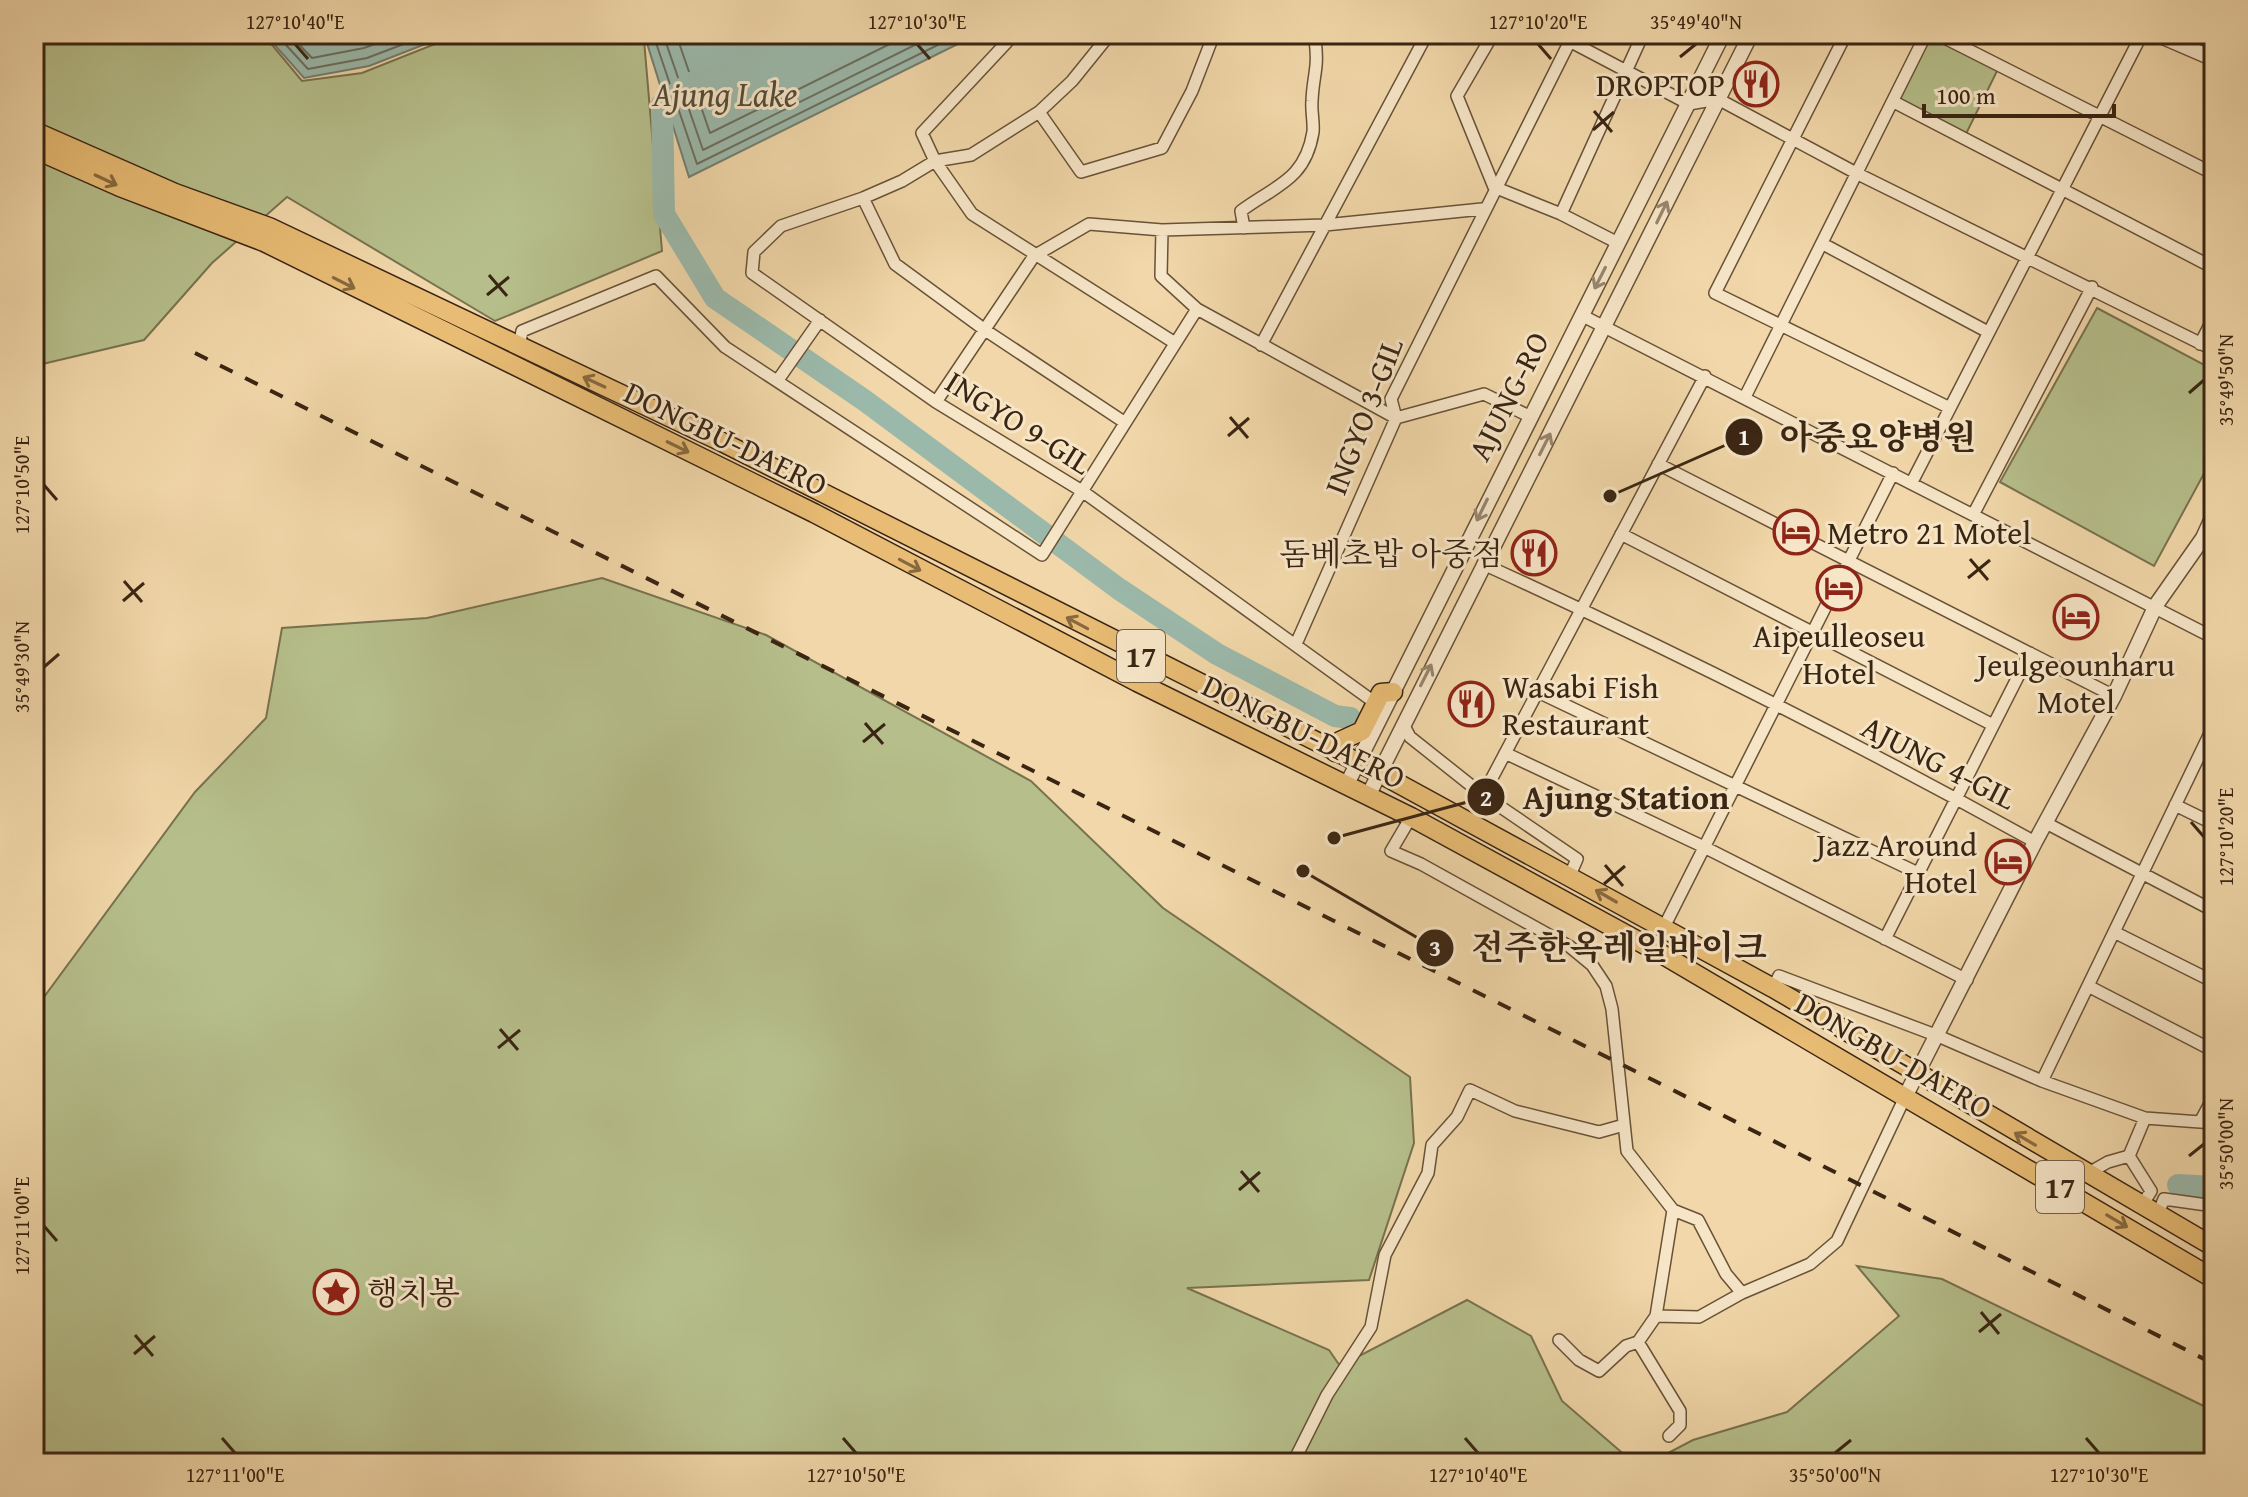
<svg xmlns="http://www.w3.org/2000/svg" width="2248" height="1497" font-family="'Gentium Book Plus','Noto Serif KR',serif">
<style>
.green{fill:#b6bf8b;stroke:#78724f;stroke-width:2}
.water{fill:#9bb9ab;stroke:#747e6e;stroke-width:2}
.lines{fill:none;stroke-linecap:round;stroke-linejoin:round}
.shore{stroke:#6a6f5f;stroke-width:2}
.river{stroke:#9bb9ab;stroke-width:22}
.minor-casing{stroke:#685238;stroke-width:14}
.tertiary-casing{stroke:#685238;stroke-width:17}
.primary-casing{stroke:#3a2513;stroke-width:21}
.minor{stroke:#f6e5c7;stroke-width:11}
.tertiary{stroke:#f6e5c7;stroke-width:14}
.primary{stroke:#e8bc74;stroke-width:18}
.rail{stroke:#3a2513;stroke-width:4;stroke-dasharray:14 14;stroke-linecap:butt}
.oneway{stroke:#88693f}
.oneway2{stroke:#98856d}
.ticks{fill:none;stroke:#3a2513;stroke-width:3}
.labels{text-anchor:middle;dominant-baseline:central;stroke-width:6;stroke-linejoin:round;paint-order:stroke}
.shield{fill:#f6e5c7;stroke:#725f49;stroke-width:2}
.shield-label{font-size:30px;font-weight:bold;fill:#3a2513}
.poi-label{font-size:32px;fill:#3a2513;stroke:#f6e5c7;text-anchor:end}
.street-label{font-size:32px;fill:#3a2513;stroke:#f6e5c7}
.water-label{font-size:34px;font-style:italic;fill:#524a39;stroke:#f6e5c7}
.leader{fill:none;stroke:#3a2513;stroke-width:3}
.callout-dot{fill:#3a2513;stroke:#f6e5c7;stroke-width:3}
.mark-label{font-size:24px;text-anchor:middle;font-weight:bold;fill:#fff}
.callout-label{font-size:34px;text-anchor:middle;font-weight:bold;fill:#3a2513;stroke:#f6e5c7;stroke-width:6;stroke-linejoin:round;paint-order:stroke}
.neatline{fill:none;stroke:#3a2513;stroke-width:3}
.ticks-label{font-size:20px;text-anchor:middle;fill:#3a2513}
</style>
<rect width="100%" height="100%" fill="#f1d7a9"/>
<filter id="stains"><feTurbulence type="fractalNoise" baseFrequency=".0025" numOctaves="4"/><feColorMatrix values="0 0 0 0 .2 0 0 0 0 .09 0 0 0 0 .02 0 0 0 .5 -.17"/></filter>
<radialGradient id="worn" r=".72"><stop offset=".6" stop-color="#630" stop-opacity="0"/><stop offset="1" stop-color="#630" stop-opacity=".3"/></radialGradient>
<path class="green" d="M34 34H263L302 81 362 73 460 34H631L644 40 662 251 495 321 287 197 212 263 144 340 34 366Z
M1926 34H1937L2000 65 1964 138 1894 102Z
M2097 308 2214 370V455L2154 566 2000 482Z
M602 578 766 635 1031 781 1163 908 1410 1077 1414 1143 1369 1280 1187 1288 1329 1350 1340 1366 1467 1300 1531 1336 1562 1401 1634 1463H34V1001H41L195 792 266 718 282 628 427 618Z
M1857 1266 1942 1279 2214 1411V1463H1649L1693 1440 1787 1412 1899 1316Z"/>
<path class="water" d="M265 34H451L369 66 304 78Z
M640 34H978L689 177 645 37Z"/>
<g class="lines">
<path class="shore" d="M276 34 308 69 367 58 430 34
M289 34 312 58 364 48 402 34
M653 34 697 164 960 34
M663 34 703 150 937 34
M676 34 710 133 910 34"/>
<path class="river" d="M690 83 662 104 664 214 715 298 864 400 1119 589 1217 654 1335 716 1350 718
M2178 1185 2214 1187"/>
<g class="minor-casing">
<path id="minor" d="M1009 34 1007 42 922 133 935 161 972 214 1175 343
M1110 34 1072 81 1039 112 971 155 935 161 902 181 863 198 781 226 754 252 752 273 936 402 1082 491 1374 702
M1493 34 1457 96 1494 187 1561 214 1618 243
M1556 34 1689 104 1718 99 1858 174 2214 350
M1846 34 1715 293 1950 408
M1937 34 2214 174
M1894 102 2214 268
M1039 112 1081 172 1162 148 1192 91 1214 34
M863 198 895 264 985 330 1124 422
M1561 214 1643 34
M1244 228 1241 211C1274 186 1305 181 1313 132 1314 122 1311 111 1312 101 1313 75 1319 68 1315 40L1320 34
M1162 230 1161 276 1197 309 1396 418 1484 394 1529 416
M1823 244 1988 332
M1581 315 2214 638
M2200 344 2214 317
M1261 345 1427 34
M519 347 522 331 656 276 725 347 1042 555 1197 309
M778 380 820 320
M1745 397 1926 34
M936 402 1034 256 1089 224 1162 230 1325 225 1482 209
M1658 464 2114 696
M1912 482 2142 34
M1973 515 2092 287
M1621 534 1993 725
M1483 564C1670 649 1855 742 2035 842
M1296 644 1396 418 1391 399 1570 41
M1538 692 1918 873
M1403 724 1410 737 1483 795 1577 859 1570 875
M1505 753 1704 847 1967 980
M1483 795 1705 376
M2175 805 2214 824
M1411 817 1391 851 1421 864 1569 946 1592 965 1606 986 1612 1009 1627 1151 1673 1210 1698 1220 1726 1274 1742 1293 1810 1264 1837 1241 1906 1095
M2046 823 2214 911
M1663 929 1893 473
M2114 932 2214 982
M1885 939 2030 653
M2088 986 2214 1051
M1773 988 1779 976 1938 1036 2042 1081 2145 1118 2214 1123
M2042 1081 2214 725
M2200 1122 2214 1096
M2129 1156 2151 1191 2141 1207
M2129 1156 2145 1118
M2085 1175 2108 1162 2129 1156
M2157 1216 2164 1199 2214 1206
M1656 1316 1699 1317 1742 1293
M1559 1340 1579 1360 1599 1371 1626 1346 1638 1342 1656 1316 1673 1210
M1638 1342 1680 1411V1425L1669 1436
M1293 1463 1327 1395 1371 1327 1385 1255 1428 1173 1432 1145 1457 1117 1470 1090 1515 1111 1599 1132 1624 1125"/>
</g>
<g class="tertiary-casing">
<path id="tertiary" d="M2156 34 2214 59
M1346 786 1723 34
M1368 796 1751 34
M1906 1095 2035 842 2114 696 2156 605 2203 538 2214 514"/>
</g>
<g class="primary-casing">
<path id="primary" d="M34 131 175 193 269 227 722 442 1379 773 1773 988 2214 1247
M34 149 120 187 264 242 814 513 1137 682 1411 817 1660 953 2214 1279
M1335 752 1340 741 1362 731 1381 693 1393 692"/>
</g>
<use href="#minor" class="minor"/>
<use href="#tertiary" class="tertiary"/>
<use href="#primary" class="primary"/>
<path class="rail" d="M195 353 1655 1081 2214 1364"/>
</g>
<defs><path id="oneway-shaft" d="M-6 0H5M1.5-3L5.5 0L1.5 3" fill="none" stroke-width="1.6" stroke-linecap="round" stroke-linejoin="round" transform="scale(2)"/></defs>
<g class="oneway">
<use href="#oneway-shaft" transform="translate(106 180) rotate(25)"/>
<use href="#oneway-shaft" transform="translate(344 283) rotate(27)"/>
<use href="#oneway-shaft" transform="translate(594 382) rotate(-155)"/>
<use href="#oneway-shaft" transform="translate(678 447) rotate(26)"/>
<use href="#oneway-shaft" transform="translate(910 565) rotate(28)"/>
<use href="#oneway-shaft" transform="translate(1077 623) rotate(-152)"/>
<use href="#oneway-shaft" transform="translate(1606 896) rotate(-150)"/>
<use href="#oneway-shaft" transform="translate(2025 1139) rotate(-149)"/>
<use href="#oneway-shaft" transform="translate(2117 1221) rotate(31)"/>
</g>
<g class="oneway2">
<use href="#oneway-shaft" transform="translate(1662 212) rotate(-64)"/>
<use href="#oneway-shaft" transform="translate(1600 278) rotate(117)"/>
<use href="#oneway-shaft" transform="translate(1545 444) rotate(-63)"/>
<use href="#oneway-shaft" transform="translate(1482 510) rotate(116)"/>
<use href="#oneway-shaft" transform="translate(1426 675) rotate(-63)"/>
</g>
<path class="ticks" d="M295 44 308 59M917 44 930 59M1538 44 1551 59M1680 57 1696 44M1594 111 1612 132M1593 130 1614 112M489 275 507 296M487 295 509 277M2189 393 2204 380M1230 417 1248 438M1228 436 1249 418M44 485 57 500M1970 559 1988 580M1968 578 1990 560M124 581 142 602M123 601 144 583M44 667 59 654M865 723 883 744M863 742 885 724M2191 822 2204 837M1605 865 1623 886M1604 884 1625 866M500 1029 518 1050M498 1048 520 1030M2189 1156 2204 1144M1241 1171 1259 1192M1239 1190 1260 1172M44 1226 57 1241M1981 1312 1999 1334M1979 1332 2001 1314M135 1335 153 1356M134 1354 155 1336M222 1438 235 1453M843 1438 856 1453M1465 1438 1478 1453M2086 1438 2099 1453M1835 1453 1851 1440"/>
<defs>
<g id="restaurant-ring" transform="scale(2.3)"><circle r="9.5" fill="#f6e5c7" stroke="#8f2418" stroke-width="1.5"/><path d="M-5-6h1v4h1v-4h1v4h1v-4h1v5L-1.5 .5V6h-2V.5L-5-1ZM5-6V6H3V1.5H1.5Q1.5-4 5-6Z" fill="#8f2418"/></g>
<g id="hotel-ring" transform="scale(2.3)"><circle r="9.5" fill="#f6e5c7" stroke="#8f2418" stroke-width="1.5"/><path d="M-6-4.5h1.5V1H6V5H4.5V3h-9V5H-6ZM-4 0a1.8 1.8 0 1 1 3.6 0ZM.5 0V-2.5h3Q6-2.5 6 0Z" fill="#8f2418"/></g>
<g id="sight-ring" transform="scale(2.3)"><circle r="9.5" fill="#f6e5c7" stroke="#8f2418" stroke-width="1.5"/><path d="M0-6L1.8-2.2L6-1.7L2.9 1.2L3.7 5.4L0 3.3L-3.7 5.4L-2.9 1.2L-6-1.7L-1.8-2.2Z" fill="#8f2418"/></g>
</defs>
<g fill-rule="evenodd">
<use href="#restaurant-ring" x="1756" y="84"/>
<use href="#hotel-ring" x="1796" y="532"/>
<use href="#restaurant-ring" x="1534" y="553"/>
<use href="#hotel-ring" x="1839" y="588"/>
<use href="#hotel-ring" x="2076" y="617"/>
<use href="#restaurant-ring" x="1471" y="704"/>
<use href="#hotel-ring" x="2008" y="862"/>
<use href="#sight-ring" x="336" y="1292"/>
</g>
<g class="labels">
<g class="shield">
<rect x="1117" y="630" width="48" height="52" rx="6"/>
<rect x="2036" y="1161" width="48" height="52" rx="6"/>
</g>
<g class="shield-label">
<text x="1141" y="656">17</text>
<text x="2060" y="1187">17</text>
</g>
<g class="poi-label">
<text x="1725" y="84">DROPTOP</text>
<text x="1827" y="532" text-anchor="start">Metro 21 Motel</text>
<text x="1503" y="553">돔베초밥 아중점</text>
<text x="1839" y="635" text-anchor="middle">Aipeulleoseu<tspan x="1839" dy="37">Hotel</tspan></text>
<text x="2076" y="664" text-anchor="middle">Jeulgeounharu<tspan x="2076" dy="37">Motel</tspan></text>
<text x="1502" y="686" text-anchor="start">Wasabi Fish<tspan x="1502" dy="37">Restaurant</tspan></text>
<text x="1977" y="844">Jazz Around<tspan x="1977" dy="37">Hotel</tspan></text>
<text x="367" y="1292" text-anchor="start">행치봉</text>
</g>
<g class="street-label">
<text transform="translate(1508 396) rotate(-63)">AJUNG-RO</text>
<text transform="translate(1363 416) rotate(-69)">INGYO 3-GIL</text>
<text transform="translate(1019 422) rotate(32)">INGYO 9-GIL</text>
<text transform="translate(726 438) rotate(26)">DONGBU-DAERO</text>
<text transform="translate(1304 731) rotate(26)">DONGBU-DAERO</text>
<text transform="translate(1939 762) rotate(27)">AJUNG 4-GIL</text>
<text transform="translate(1894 1055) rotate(30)">DONGBU-DAERO</text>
</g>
<g class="water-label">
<text x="725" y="93">Ajung Lake</text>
</g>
</g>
<path class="leader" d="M1610 496L1744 437M1334 838L1486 797M1303 871L1435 948"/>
<g class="callout-dot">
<circle cx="1610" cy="496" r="8"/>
<circle cx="1334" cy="838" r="8"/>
<circle cx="1303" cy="871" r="8"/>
<circle cx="1744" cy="437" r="20"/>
<circle cx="1486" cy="797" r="20"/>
<circle cx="1435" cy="948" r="20"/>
</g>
<g class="mark-label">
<text x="1744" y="445">1</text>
<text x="1486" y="806">2</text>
<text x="1435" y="956">3</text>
</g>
<g class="callout-label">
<text x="1878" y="449">아중요양병원</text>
<text x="1626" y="809">Ajung Station</text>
<text x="1619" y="959">전주한옥레일바이크</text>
</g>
<rect width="2248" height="1497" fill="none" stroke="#f1d7a9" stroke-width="88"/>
<path d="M1924 104v12h190v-12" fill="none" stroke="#3a2513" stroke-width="4"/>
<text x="1936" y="104" font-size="24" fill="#3a2513" stroke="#f6e5c7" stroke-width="6" paint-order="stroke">100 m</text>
<rect x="44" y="44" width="2160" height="1409" class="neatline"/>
<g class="ticks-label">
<text x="295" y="29">127°10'40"E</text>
<text x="917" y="29">127°10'30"E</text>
<text x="1538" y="29">127°10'20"E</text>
<text x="1696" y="29">35°49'40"N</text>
<text transform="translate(2226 380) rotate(-90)" y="7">35°49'50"N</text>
<text transform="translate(22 485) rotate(-90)" y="7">127°10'50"E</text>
<text transform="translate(22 667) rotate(-90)" y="7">35°49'30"N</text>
<text transform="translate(2226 837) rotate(-90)" y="7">127°10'20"E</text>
<text transform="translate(2226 1144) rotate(-90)" y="7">35°50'00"N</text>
<text transform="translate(22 1226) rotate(-90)" y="7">127°11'00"E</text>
<text x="235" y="1482">127°11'00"E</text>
<text x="856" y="1482">127°10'50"E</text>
<text x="1478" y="1482">127°10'40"E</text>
<text x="1835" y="1482">35°50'00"N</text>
<text x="2099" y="1482">127°10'30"E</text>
</g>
<rect width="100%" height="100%" filter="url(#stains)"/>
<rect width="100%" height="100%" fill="url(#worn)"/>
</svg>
